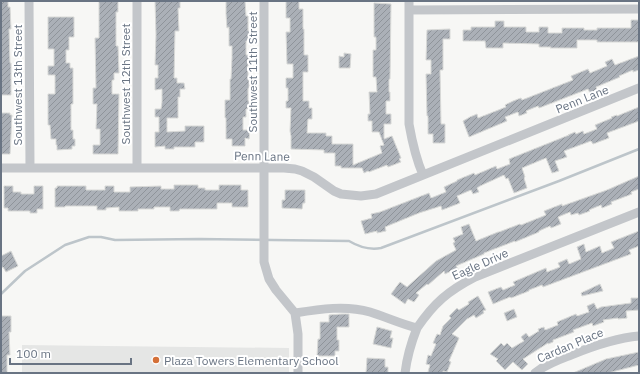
<svg xmlns="http://www.w3.org/2000/svg" width="640" height="374" font-family="'IBM Plex Sans',sans-serif">
<style>
.built{fill:#e5e6e5}
.lines{fill:none;stroke-linecap:round;stroke-linejoin:round}
.stream{stroke:#bdc5ca;stroke-width:2.5}
.building{fill:url(#building-hatch);stroke:#d8d9d7}
.minor{stroke:#c3c6ca;stroke-width:9}
.poi-dot{fill:#d47038;stroke:#fff;stroke-width:1.5}
.labels{text-anchor:middle;dominant-baseline:central;stroke-width:4;stroke-linejoin:round;paint-order:stroke}
.street-label{font-size:12px;fill:#697483;stroke:#fff}
.poi-label{font-size:12px;fill:#697483;stroke:#fff;text-anchor:start}
</style>
<defs>
<pattern id="building-hatch" width="6" height="6" patternUnits="userSpaceOnUse"><rect width="6" height="6" fill="#abb0b7"/><path d="M-1 1l2-2M0 6l6-6M5 7l2-2" fill="none" stroke="#8f949a"/></pattern>
</defs>
<rect width="100%" height="100%" fill="#f7f7f5"/>
<path class="built" d="M22 345 289 348V373H22Z"/>
<g class="lines">
<path class="stream" d="M1 294 25 271 65 245 89 237H101L115 240 199 239 349 241C359 247 370 250 381 248L559 181 639 149"/>
</g>
<path class="building" d="M1 1H8V7H10L11 29H9L10 63H11V95H1Z
M99 1H118V12H116V46H118L119 73H114V80H112V94H119L118 154H93V145H100V129H96L97 104H93V88H96L95 38H99Z
M155 1H180V8H178L179 31H175L174 78H177V83H184L185 89H180V97H178V118H167V132L185 131V126H204V142H195V147H174V149H165V146L155 147V132H159V117H155V109H161L162 102V89L155 90V78H158V65H155L156 35Z
M226 1H245L246 16H248V31H250V41H246V55H250V64H248V80H249V88H248V101H249V109H246V117H243V130H250L249 139 245 138V146H232V139H226V118H225V100H230V79H231L232 58V46H229V27L227 28 226 14Z
M286 1H299V9H303V29H304V55H308V72H303V101H309V108H312V119H308L307 133H326V136H332V144H353V165L382 153 380 146 384 145 379 132H372V121H368V114H370L369 92H377L376 77H373V50H376V37H374V3L391 4 390 79H389V92H390V101H386V114H391V124H384V139L392 136 401 158 399 159 401 162 388 167 387 165 369 172 368 171 364 173 362 168H341V166H335V153H324V150L291 149V136L290 131 291 108H286V101H288V88H286V78H293V64H287L286 32H290V18H286Z
M48 17H74V37H69V50H66V63H70V68H73V104H71V130H73V139H75V146H72V149L57 150V145H56V139H51L50 125H48V94H55V75H48V66H54V49H48Z
M631 20H639V42H597V40H577V48H550L551 47H539V44L503 43V48H486L485 41H463V30H471V27H495V21H504V27H526V32H539V27H548V33H562V28H584V30H597V28H631Z
M450 29V39H443V70H440L441 124H445V143H433V134H428V116H427L426 74H431V60H426L427 30Z
M344 53 351 54 350 68H339V56L344 57Z
M639 56V70L633 72V70L619 76 620 77 596 87 598 93 591 95 588 89 539 108 538 106 526 111 527 113 519 116 518 112 505 117 507 121 469 137 463 121 470 117 477 114 478 118 506 107 505 105 513 101 521 98 522 100 573 80 571 76 588 69 590 73 607 66 605 62 612 59 615 65Z
M639 107V121L607 133 609 138 593 144 591 141 564 151 567 157 555 161 559 171 552 173 546 158 522 168 525 177 524 178 527 188 514 193 508 178 506 179 504 175 480 186 477 188 479 192 473 194 471 190 457 196 460 203 442 210 441 206 419 213 385 227 386 231 377 233V231L365 234 361 221 372 218 371 214 380 212 429 193 431 198 446 192 444 187 457 181V180L474 173 475 175 496 166 497 169 510 164 509 159 569 135H568L575 132 576 134 583 131 584 134 597 129 595 125 612 118 611 117 617 115V116Z
M1 113H10V115H12L10 154H1Z
M639 176V189L631 192 632 194 611 202 612 204 602 208 601 205 589 210 590 211 579 215 578 213 571 215 570 212 558 217 561 224 551 228 550 226 539 231V232L515 242V241L484 253V254L456 266 460 272 453 276 451 271 445 274 444 271 428 285 427 284 416 293 419 295 414 302 408 299 405 304 391 294 400 282 407 287 436 261 456 250 453 243 455 242 453 238 463 234 461 227 469 224 476 241 498 232H499L520 224 521 225 546 215 544 211 562 204V206L607 190Z
M174 185H198V188H205V190H219V185H241V190H248V207H232V203H217V209H180L179 211H170V207H154V209H138V211H119V207L106 208V210H97V206H65V207H55V188H57V186H86V190H105V186H114V192H130V187L161 186V189H174Z
M4 186H13V192H21V194H34V186H43V209H37V213H30V211H8V208H4Z
M285 190H305V203H303L302 209 282 208V200H285Z
M639 231V246L629 250 631 254 543 287 542 285 529 290V291L511 298 510 297 493 304 488 292 501 287 503 290 515 285 513 282 546 268 547 272 560 267 558 263 567 259 569 264 581 259 577 247 584 244 586 252 600 246 602 253 614 248 611 242Z
M11 251 18 266 6 272 3 267 1 268V256Z
M600 284 603 291 582 296 581 293Z
M478 296 486 310 483 311 484 313 476 318 474 315 467 319 452 334 459 338 449 361 451 362 447 372 443 371V373H432L428 372 430 365 426 364 428 355 431 356 436 344 433 343 437 334 440 335 443 326 451 318 449 316 457 308 459 310 469 304 468 302Z
M631 298H639V310L626 311 627 318 618 319V318L603 320 604 322 593 326 592 323 573 330 574 332 553 340V342L548 344V343L523 359 528 364 522 370 513 362 505 370 496 361 498 359 490 354 501 343 504 346 507 343 512 348 524 341 521 337 526 333 529 337 539 331 538 329 544 327 545 330 558 325 557 322 576 314 577 316 589 312 587 306 594 303 597 309 601 307 631 303Z
M514 309 517 317 507 321 504 313Z
M342 314H349V327H337V340H339V351H335V356H317L318 339H320V322H329V315Z
M1 316H11V332H9L10 355H7V373H1Z
M377 327 392 331 390 338H393L391 348 373 344Z
M639 352V365L608 373H573L606 359Z
M367 358 385 359V367H388V373H366Z"/>
<g class="lines">
<path class="minor" d="M29 1 30 168
M137 1V168
M264 1V262L269 279 276 290 295 313 298 334V373
M409 1V124C412 141 416 159 423 175
M409 10 639 9
M1 168H284L295 169 302 171 314 177 334 191 341 194 361 196 376 194 639 88
M295 313C320 309 346 305 370 312 386 317 401 324 417 328 434 303 448 291 475 277L639 212
M405 373C407 357 411 343 417 328
M535 373C546 364 558 360 571 355 593 346 615 338 639 336"/>
</g>
<circle class="poi-dot" cx="156" cy="360" r="4"/>
<g class="labels">
<g class="street-label">
<text transform="translate(252 72) rotate(-90)">Southwest 11th Street</text>
<text transform="translate(125 84) rotate(-90)">Southwest 12th Street</text>
<text transform="translate(17 85) rotate(-90)">Southwest 13th Street</text>
<text transform="translate(582 99) rotate(-22)">Penn Lane</text>
<text transform="translate(262 156) rotate(1)">Penn Lane</text>
<text transform="translate(480 264) rotate(-24)">Eagle Drive</text>
<text transform="translate(570 345) rotate(-23)">Cardan Place</text>
</g>
<g class="poi-label">
<text x="164" y="360">Plaza Towers Elementary School</text>
</g>
</g>
<rect width="640" height="374" fill="none" stroke="#697483" stroke-width="4"/>
<path d="M10 358v6h121v-6" fill="none" stroke="#697483" stroke-width="2"/>
<text x="16" y="358" font-size="12" fill="#697483" stroke="#ffffff" stroke-width="3" paint-order="stroke">100 m</text>
</svg>
